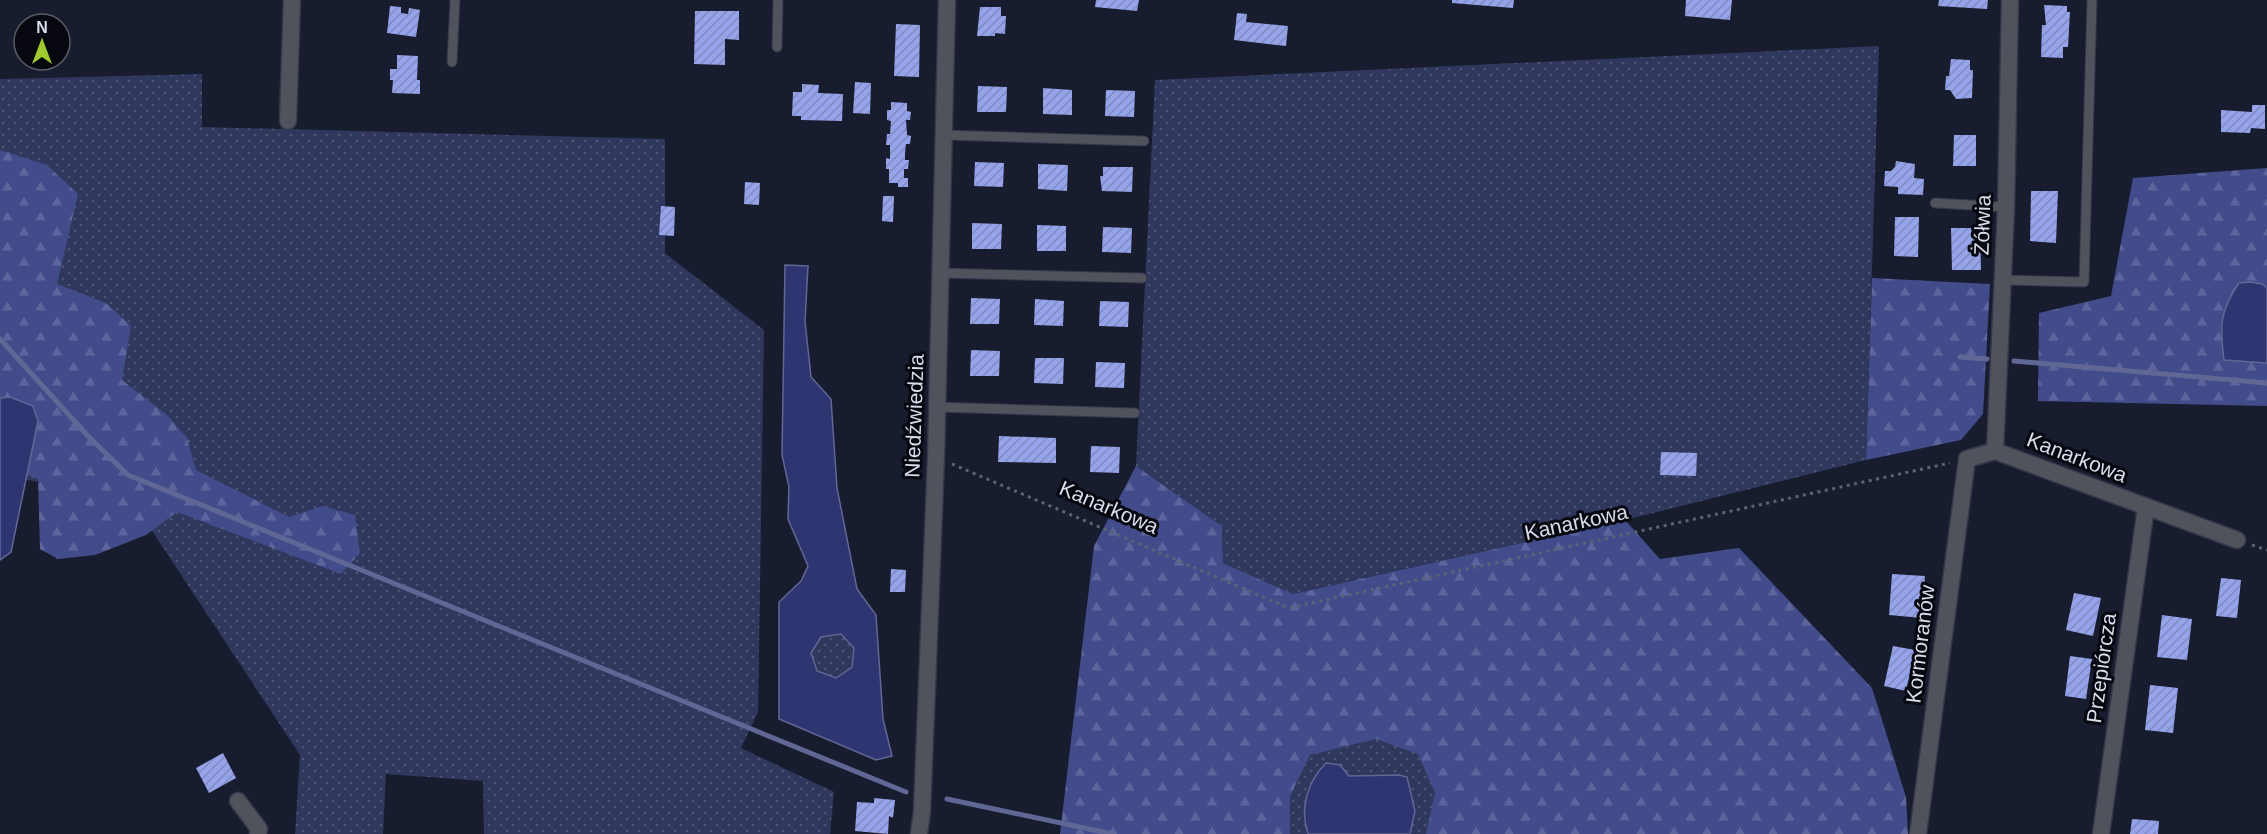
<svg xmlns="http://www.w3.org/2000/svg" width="2267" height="834" font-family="Arial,sans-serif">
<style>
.grass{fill:url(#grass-dots)}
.forest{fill:url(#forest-firs)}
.water{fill:#2e3571;stroke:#616795;stroke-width:1.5;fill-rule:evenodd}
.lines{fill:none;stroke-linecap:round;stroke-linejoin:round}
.stream{stroke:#616795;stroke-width:5}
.building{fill:url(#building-hatch)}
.service-casing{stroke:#333749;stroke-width:11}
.minor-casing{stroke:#333749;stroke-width:19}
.path{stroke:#5e6273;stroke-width:3;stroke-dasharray:3 4.5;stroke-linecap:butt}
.service{stroke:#50525c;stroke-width:9}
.minor{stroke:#50525c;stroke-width:16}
.labels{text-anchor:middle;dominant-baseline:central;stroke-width:6;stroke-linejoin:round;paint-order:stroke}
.street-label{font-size:21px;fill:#d9dcea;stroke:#06070f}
</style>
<defs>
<pattern id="grass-dots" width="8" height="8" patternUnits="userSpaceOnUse" patternTransform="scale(1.5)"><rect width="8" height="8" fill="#30375c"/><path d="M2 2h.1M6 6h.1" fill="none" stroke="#4d5374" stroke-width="1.8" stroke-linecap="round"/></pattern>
<pattern id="forest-firs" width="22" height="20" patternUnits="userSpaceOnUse" patternTransform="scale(1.5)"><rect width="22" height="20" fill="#424c8b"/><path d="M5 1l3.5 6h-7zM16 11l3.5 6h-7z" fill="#5d659c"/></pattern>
<pattern id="building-hatch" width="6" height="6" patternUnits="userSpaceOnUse" patternTransform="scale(1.5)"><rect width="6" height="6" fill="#95a3e9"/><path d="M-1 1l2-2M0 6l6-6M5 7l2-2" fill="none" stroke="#808bc0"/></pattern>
</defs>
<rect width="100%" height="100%" fill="#181c2f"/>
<path class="grass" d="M1879 46 1866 460 1625 520 1293 594 1223 563 1222 526 1136 466 1155 80Z
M202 74V127L665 139V253L764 330 758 712 741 748 834 792 830 834H484L483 781 386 774 383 834H295L300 755 131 499 0 475V79Z
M841 634 854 648 852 668 836 678 817 671 811 653 821 637Z
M1409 692 1469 834H1265L1266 733Z"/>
<path class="forest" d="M0 150 47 165 78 194 57 284 106 303 131 326 122 380 167 415 187 438 196 470 289 517 323 506 355 515 360 553 341 574 177 512 146 535 95 555 58 559 40 549 38 479 27 474 38 421 10 397 0 398Z
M2267 168V406L2038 401 2039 313 2111 296 2133 178Z
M1872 278 1990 284 1983 414 1961 440 1866 460Z
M1136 466 1222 526 1223 563 1293 594 1625 520 1660 559 1739 548 1872 688 1906 797 1908 834H1426L1435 793 1418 754 1376 739 1310 755 1290 796V834H1060L1094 546Z"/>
<path class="water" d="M785 265 808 266 805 321 811 377 831 399 837 488 857 589 876 615 883 719 892 756 876 760 779 719V602L801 581 808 566 788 519 789 487 782 455ZM841 634 854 648 852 667 836 678 817 671 811 653 821 637Z
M2250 282 2262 284 2267 288V363L2224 360C2220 327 2219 312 2239 283Z
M10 397 33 406 38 421 11 552 0 560V398Z
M1326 763 1340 765 1349 776 1399 775 1407 777 1415 811 1410 834H1308C1299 808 1308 781 1326 763Z"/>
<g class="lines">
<path class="stream" d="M0 339 89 437 128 475 906 792
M1960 357 1987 359
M2014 361 2267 383
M947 799 1113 834"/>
</g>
<path class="building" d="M1096 0H1139L1137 11 1095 7Z
M1452 0H1514L1513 8 1452 3Z
M1686 0H1732L1730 20 1685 16Z
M1939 0H1988L1987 9 1938 6Z
M2044 5 2067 6V12H2070L2068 47H2063V58L2041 57 2042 25H2046Z
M390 6 401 7V13L408 14 409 8 420 10 416 37 387 33Z
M980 7H1001V16H1006L1005 34 995 33V36H977Z
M695 11H739V40L725 39V65L694 64Z
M1237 13 1247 14 1246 22 1288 26 1286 46 1234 40Z
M896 24 920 25 919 77 894 76Z
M397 55 418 56 417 80H420V94L392 93 393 80H390V69H397Z
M1951 59 1970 60V70H1973L1972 98 1956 99 1950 90H1945L1946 76H1949Z
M855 82 871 83 870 114 853 113Z
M802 84 819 85 818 93 843 94 842 121 801 120V116H792L793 92H802Z
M978 86 1007 87 1006 112H977Z
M1043 88 1072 90V115L1043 114Z
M1106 90 1135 91 1134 117 1105 116Z
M891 102 907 103V111L911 112 910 120H906L907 135 911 136 910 144H906L905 153V160H909L908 169H904V178H908V187H898V183H889V169H886V158L890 159V145H886L887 134H890L891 121 887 120V110H891Z
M2252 105H2265V129L2251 128 2250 133 2221 132V110L2252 112Z
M1954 135H1976V166H1953Z
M1896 161 1915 164 1914 178 1924 179 1923 195 1898 194V187L1884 186 1885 171H1891L1895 167Z
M975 162 1004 163 1003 187 974 186Z
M1038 164 1068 165 1067 191 1038 189Z
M1103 167H1133L1132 192 1102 191 1100 176H1103Z
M745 182 760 183 759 205 744 204Z
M2031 191H2058L2056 243 2030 241Z
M883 196H894L893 222 882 221Z
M661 206 675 207 674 236 659 235Z
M1895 217H1919L1918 257 1894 256Z
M972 223 1002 224 1001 249H972Z
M1037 225 1066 226V251H1037Z
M1103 227 1132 228 1131 253 1102 252Z
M1951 228H1980L1981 270H1952Z
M971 298 1000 299 999 324H970Z
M1035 299 1064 301 1063 326 1034 325Z
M1100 301 1129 302 1128 327 1099 326Z
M971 350 1000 351 999 376H970Z
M1035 358H1064L1063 384 1034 383Z
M1096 362 1125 363 1124 388 1095 387Z
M999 436 1056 438V463L998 462Z
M1091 446 1120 447 1119 473 1090 472Z
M1661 452 1697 453 1696 476 1660 475Z
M891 569 906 570 905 592H890Z
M1892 574 1925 576 1922 618 1889 615Z
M2221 578 2241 580 2237 618 2216 616Z
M2074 593 2101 598 2093 636 2066 630Z
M2162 615 2192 619 2187 660 2157 657Z
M1893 646 1915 650 1906 691 1884 686Z
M2070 656 2092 659 2086 699 2065 696Z
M2150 685 2178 688 2173 733 2145 730Z
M223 753 236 778 209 793 196 768Z
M874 798 895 800 893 818 889 816 888 834 855 831 857 802 874 803Z
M2132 819 2159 821 2158 834H2130Z"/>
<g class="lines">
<g class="service-casing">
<path id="service" d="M777 47 778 0
M452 62 455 0
M944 135 1144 141
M1935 203 2006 207
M940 273 1142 278
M2003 280 2084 282 2092 0
M937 407 1135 413"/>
</g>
<g class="minor-casing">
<path id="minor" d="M288 121 292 0
M1995 451 2006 207 2010 0
M238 801 259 829 258 834
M919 834 922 811 936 457 947 0
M1918 834 1967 459 1995 451 2237 540
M2101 834 2146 507"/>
</g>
<path class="path" d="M952 464 1289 608 1950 463
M2252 545 2267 550"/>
<use href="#service" class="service"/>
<use href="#minor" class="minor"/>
</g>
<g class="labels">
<g class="street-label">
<text transform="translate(1982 225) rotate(-88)">Żółwia</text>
<text transform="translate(914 416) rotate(-88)">Niedźwiedzia</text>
<text transform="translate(2077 457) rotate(21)">Kanarkowa</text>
<text transform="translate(1109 507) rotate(23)">Kanarkowa</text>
<text transform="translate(1576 522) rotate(-12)">Kanarkowa</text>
<text transform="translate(1920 644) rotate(-83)">Kormoranów</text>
<text transform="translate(2101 668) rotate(-82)">Przepiórcza</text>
</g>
</g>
<g transform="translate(42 42)"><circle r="28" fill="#06070f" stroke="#5a5c67" stroke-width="1.5"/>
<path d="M0-4.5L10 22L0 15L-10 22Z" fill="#9eca2f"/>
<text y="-9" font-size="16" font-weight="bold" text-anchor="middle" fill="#d9dcea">N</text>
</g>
</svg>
